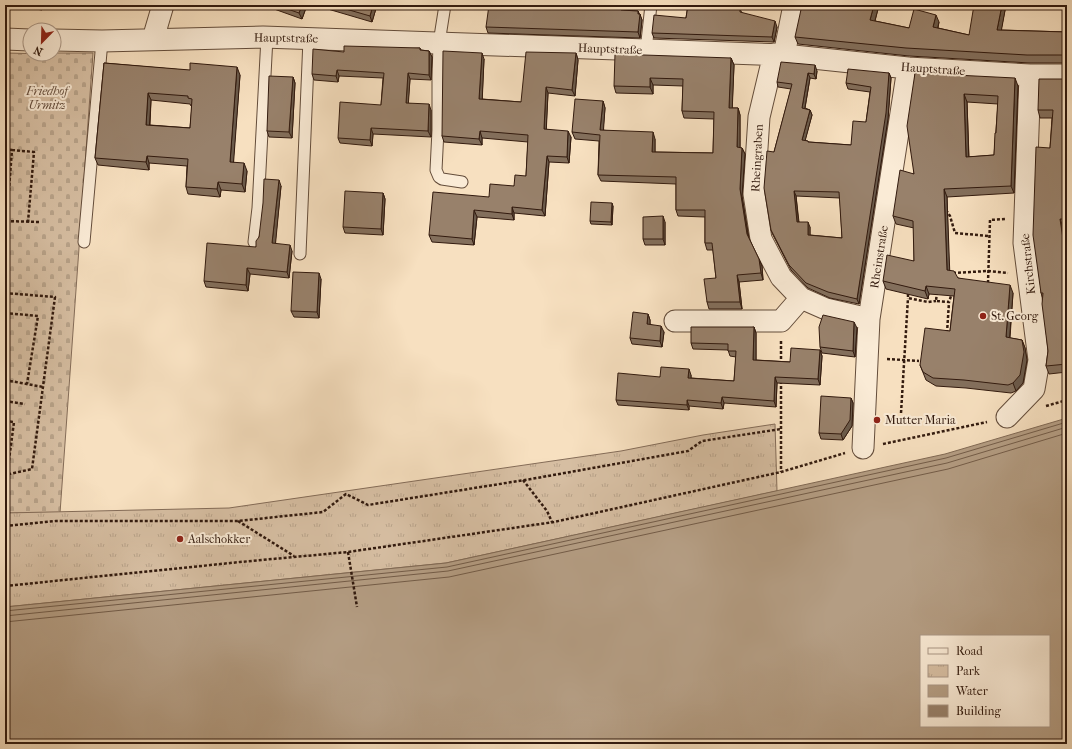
<svg xmlns="http://www.w3.org/2000/svg" width="1072" height="749" font-family="'IM FELL French Canon',serif">
<style>
.cemetery{fill:url(#cemetery-stones);stroke:#846c58}
.park{fill:url(#park-tufts);stroke:#846c58}
.water{fill:#b49d83;stroke:#806954;fill-rule:evenodd}
.lines{fill:none;stroke-linecap:round;stroke-linejoin:round}
.shore{stroke:#735c48;stroke-width:1}
.service-casing{stroke:#634c3a;stroke-width:13}
.minor-casing{stroke:#634c3a;stroke-width:23}
.path{stroke:#321a0e;stroke-width:2.5;stroke-dasharray:3 2;stroke-linecap:butt}
.service{stroke:#faebd6;stroke-width:11}
.minor{stroke:#faebd6;stroke-width:21}
.wall{fill:#836f5c;stroke:#321a0e;fill-rule:evenodd}
.shaded-wall{fill:#6a5a4b;stroke:#321a0e}
.building{fill:#98816b;stroke:#321a0e;fill-rule:evenodd}
.poi-dot{fill:#8f2418;stroke:#faebd6;stroke-width:1.5}
.labels{text-anchor:middle;dominant-baseline:central;stroke-width:4;stroke-linejoin:round;paint-order:stroke}
.street-label{font-size:12px;fill:#321a0e;stroke:#faebd6}
.park-label{font-size:12px;font-style:italic;fill:#634b3a;stroke:#faebd6}
.poi-label{font-size:12px;fill:#321a0e;stroke:#faebd6;text-anchor:start}
</style>
<defs>
<pattern id="cemetery-stones" width="16" height="16" patternUnits="userSpaceOnUse"><rect width="16" height="16" fill="#d6bea2"/><path d="M2 7V4a2 2 0 0 1 4 0v3zM10 15v-3a2 2 0 0 1 4 0v3z" fill="#b8a38a"/></pattern>
<pattern id="park-tufts" width="24" height="20" patternUnits="userSpaceOnUse"><rect width="24" height="20" fill="#d6bea2"/><path d="M3 7l-1-3M5 7V3M7 7l1-3M15 17l-1-3M17 17v-4M19 17l1-3" fill="none" stroke="#b8a38a"/></pattern>
</defs>
<rect width="100%" height="100%" fill="#f7e0c0"/>
<filter id="stains"><feTurbulence type="fractalNoise" baseFrequency=".005" numOctaves="4"/><feColorMatrix values="0 0 0 0 .2 0 0 0 0 .09 0 0 0 0 .02 0 0 0 .5 -.17"/></filter>
<radialGradient id="worn" r=".72"><stop offset=".6" stop-color="#630" stop-opacity="0"/><stop offset="1" stop-color="#630" stop-opacity=".3"/></radialGradient>
<path class="cemetery" d="M5 53 54 54V53H93L60 513H5Z"/>
<path class="park" d="M775 424 777 491 446 563 5 607V513L229 508 621 451 703 435Z"/>
<path class="water" d="M1067 418V744H5V607L446 563 945 454ZM921 636H1049V726H921Z"/>
<g class="lines">
<path class="shore" d="M5 611 447 567 946 458 1067 422
M5 616 448 571 947 463 1067 427
M5 622 449 577 948 469 1067 433"/>
<g class="service-casing">
<path id="service" d="M445 5 439 43 438 78V130L436 170 439 177 442 179 462 182
M646 50 651 5
M84 242 102 41
M254 242 258 208 267 37
M300 254 309 39"/>
</g>
<g class="minor-casing">
<path id="minor" d="M5 39 30 40
M153 39 163 5
M54 40 102 41 263 37 646 50 784 55 908 68 1030 75H1067
M774 54 759 117 754 194 761 239 781 277 801 298 826 309 869 319
M784 55 794 5
M675 321H781L801 298
M1007 417 1034 389 1039 360 1024 243 1030 75
M863 448 869 319 908 68"/>
</g>
<path class="path" d="M5 149 12 150 5 240
M12 150 34 152 28 222
M946 210 950 216 955 233 989 236
M6 221 40 222
M953 273 988 271 1008 273
M988 283 990 220 1005 219
M937 292 936 301 949 302 951 296
M5 293 55 297 32 469 5 475
M908 294V298L928 302 936 301
M5 313 38 316 27 384
M947 333 949 302
M781 341V364
M887 359 919 361
M5 380 43 387
M781 381V472
M5 401 25 404
M1046 406 1067 400
M901 413 908 298
M5 421 14 422 7 475
M883 444 987 422
M523 480 547 511 552 522
M238 521 294 556
M5 526 56 521H238L323 512 346 494 368 505 531 479 688 451 702 441 781 429
M348 552 357 607
M5 586 240 562 348 552 554 522 781 472 845 453"/>
<use href="#service" class="service"/>
<use href="#minor" class="minor"/>
</g>
<path class="wall" d="M11 5H43L42 10Z
M263 5H307L302 19Z
M321 5H377L372 22 321 7Z
M549 5H625L624 10 638 11 642 20 640 38 488 33 486 27 534 9Z
M688 5H729L728 7 740 9 742 13 777 27 774 42 654 38 652 33 686 18Z
M879 5 875 21 909 28 939 22 938 28 969 35 1006 5 1001 30 1067 32V63H1030L909 56 798 44 795 37Z
M913 5H931L930 9Z
M420 48 421 50 429 51 432 57 431 80 410 79 408 103 431 110V137L373 134 372 146 340 143 338 138 381 105 383 78 339 76 338 82 314 80 312 74 344 52Z
M576 53 578 60 575 96 548 93 546 129 571 137 569 163 549 162 545 216 514 213V220L477 217 474 245 432 242 429 235 489 197 514 186 526 176 528 142 482 138V145L444 142 442 136 484 59 482 99 521 102Z
M731 58 734 65 732 108H738L740 115V148H742L745 154 742 196 749 238 762 266 763 280 739 282 742 309H709L707 302 716 278 713 250H707L705 243V217L678 216 676 210V184L601 181 598 175 599 141 575 139 572 132 603 101 605 108 603 130 655 139V152L713 153 714 119 684 118 682 111 683 86 653 85V94L616 93 614 86Z
M104 63 240 75 233 162 247 171 245 192 221 190 220 197 188 194 186 187 187 166 149 163V170L98 165 95 158ZM151 100 190 104 191 106H192L190 128 150 125Z
M817 71 816 79 810 78 805 108 810 110 812 115 805 140 809 142 851 145 866 122 870 92 848 89 846 83 889 73 891 78 888 119 859 304 830 298 808 288 791 270 773 235 771 230 774 152 791 89 778 87 777 82ZM796 196 840 198 842 238 810 235V227L799 222Z
M915 73 1018 86 1014 193 947 197 949 271 958 278 1013 293 1010 338 1022 340 1025 348 1027 360 1023 383 1016 391 1011 393 966 388 936 386 926 380 920 365 950 331 954 296 929 294 928 299 886 289 883 281 914 261V228L896 224 893 216 914 174ZM967 102 998 104 994 155 969 157Z
M293 77 295 83 292 138 269 137 267 131Z
M1067 78V227H1063L1067 254V372L1049 374 1046 366 1048 351 1043 299 1041 293 1050 148 1052 118H1040L1038 110 1064 79Z
M281 186 275 244 292 251 289 278 250 274 248 291 206 287 204 281 256 247 259 237Z
M383 193 385 199 383 235 345 233 343 227Z
M613 206 612 225 591 224 590 221Z
M665 222V245H645L643 239Z
M321 279 319 318 294 317 291 311Z
M648 314 650 320V324L664 332 662 347 632 344 630 338Z
M754 327 756 333V360L790 362 820 350 822 356 820 385 777 383 776 407 724 403 723 409 689 406V410L618 405 616 400 660 377 691 375V378L734 381 736 357 730 356 728 350 693 349 691 343Z
M857 328 855 357 822 353 820 347Z
M851 398 853 403 852 426 843 440 821 439 819 433Z"/>
<path class="shaded-wall" d="M40 5H43L42 10Z
M302 5H307L302 19 299 13Z
M373 5H377L372 22 370 16Z
M622 5H625L623 16 621 10Z
M874 5H879L873 28 870 20Z
M1002 5H1006L1000 38 997 30Z
M638 11 640 16V14L642 20 640 38 638 32Z
M936 15 939 22 936 35 933 27Z
M775 21 777 27 774 42 772 37Z
M429 51 432 57 431 80 429 75Z
M482 53 484 59 482 105 479 99Z
M576 53 578 60 575 96 572 90Z
M731 58 734 65 732 115 729 108Z
M815 65 817 71 816 79 814 74Z
M237 67 240 75 233 170 230 162Z
M337 70 339 76 338 82 336 76Z
M408 73 410 79 408 109 406 103Z
M808 73 810 78 804 113 802 108Z
M889 73 891 78 888 119 859 304 857 299Z
M293 77 295 83 292 138 289 132Z
M650 78 653 85V94L650 87Z
M1015 78 1018 86 1014 193 1011 186Z
M546 87 548 93 546 136 544 129Z
M148 93 151 100 149 133 146 125Z
M964 94 967 102 969 165 966 157Z
M603 101 605 108 603 137 600 130Z
M429 104 431 110V137L428 131Z
M738 108 740 115V154L737 147Z
M810 110 812 115 804 145 802 140Z
M371 128 373 134 372 146 370 140Z
M480 131 482 138V145L479 139Z
M568 131 571 137 569 163 567 157Z
M653 132 655 139V159L652 152Z
M742 148 745 154 742 196 749 241 747 234 740 189Z
M1066 150 1067 152V187L1064 179Z
M147 156 149 163V170L146 162Z
M547 156 549 162 545 216 542 210Z
M244 163 247 171 245 192 242 184Z
M279 180 281 186 275 249 272 243Z
M218 182 221 190 220 197 217 189Z
M944 189 947 197 950 278 947 270Z
M794 191 796 196 799 228 797 222Z
M383 193 385 199 383 235 381 229Z
M612 203 613 206 612 225 611 222Z
M512 207 514 213V220L512 214Z
M474 210 477 217 474 245 472 239Z
M663 216 665 222V245L663 239Z
M1060 219 1063 227 1067 254V265Z
M808 222 810 227V241L808 235Z
M290 245 292 251 289 278 287 272Z
M759 259 762 266 763 280 761 273Z
M247 268 250 274 248 291 246 285Z
M319 273 321 279 319 318 317 312Z
M737 275 739 282 742 309 740 302Z
M1010 285 1013 293 1009 345 1006 337Z
M926 286 929 294 928 299 925 291Z
M648 314 650 320V330L647 324Z
M854 322 857 328 855 357 853 351Z
M661 326 664 332 662 347 660 341Z
M754 327 756 333V366L753 360Z
M1067 327V353L1065 346Z
M1022 340 1025 348 1027 360 1023 383 1016 391 1013 383Z
M820 350 822 356 820 385 818 379Z
M689 369 691 375V384L688 378Z
M775 377 777 383 776 407 774 401Z
M722 397 724 403 723 409 721 403Z
M851 398 853 403 852 426 843 440 841 434Z
M687 400 689 406V410L687 405Z"/>
<path class="building" d="M276 5H302L299 13Z
M332 5H373L370 16Z
M489 5H506L534 9 535 5H622L621 10 638 11V14H640L638 32 486 27Z
M688 5H725V6L740 9V12L775 21 772 37 652 33 654 15 686 18Z
M802 5H874L870 20 909 28 914 9 936 15 933 27 969 35 974 5H1002L997 30 1067 32V56L1064 55H1027L906 48 795 37Z
M344 46 420 48V50L429 51V75L408 73 406 103 429 104 428 131 371 128 370 140 338 138 340 102 381 105 384 73 337 70 336 76 312 74 313 49 344 52Z
M443 51 482 53 479 99 521 102 526 52 576 53 572 90 546 87 544 129 568 131 567 157 547 156 542 210 512 207V214L474 210 472 239 429 235 433 192 489 197 490 184 514 186 515 175 526 176 528 135 480 131 479 139 442 136Z
M615 54 731 58 729 108H738L737 147 742 148 740 189 747 234 759 259 761 273 737 275 740 302H707L704 279 716 278 712 243H705V210H676V177L598 175 600 135 572 132 575 99 603 101 600 130 653 132 652 152 713 153 714 112 682 111 683 79 650 78V87L614 86Z
M781 62 815 65 814 74 808 73 802 108 810 110 802 140 808 141V142L851 145 853 121 866 122 871 87 846 83 848 69 889 73 886 113 857 299 828 292 806 283 789 265 771 230 764 188 767 151 774 152 792 84 777 82ZM794 191 839 192 842 238 808 235V222H797Z
M104 63 190 70V63L237 67 230 162 244 163 242 184 218 182 217 189 186 187 188 159 147 156 146 162 95 158ZM148 93 188 96V98L192 99 190 128 146 125Z
M915 73 1015 78 1011 186 944 189 947 270 954 271 958 278 1010 285 1006 337 1022 340 1024 352 1020 375 1013 383 1008 385 964 380 933 378 923 372 920 365 925 328 950 331 955 289 926 286 925 291 883 281 887 255 914 261 913 221 893 216 900 170 914 174 907 126ZM964 94 998 96 996 133H995L994 155 966 157Z
M269 76 293 77 289 132 267 131Z
M1067 78V150H1066L1064 179 1067 180V219H1060L1067 265V327L1065 346H1067V364L1046 366 1048 351 1042 304 1043 293H1041L1033 235 1036 147 1050 148 1053 110H1038L1039 79H1064Z
M264 179 279 180 272 243 290 245 287 272 247 268 246 285 204 281 207 243 256 247V241L259 237 263 203Z
M345 191 383 193 381 229 343 227Z
M591 202 612 203 611 222 590 221Z
M663 216V239H643V217Z
M293 272 319 273 317 312 291 311Z
M633 312 648 314 647 324 661 326 660 341 630 338Z
M823 315 854 322 853 351 820 347 819 327Z
M691 327H754L753 360 790 362 791 348 820 350 818 379 775 377 774 401 722 397 721 403 687 400V405L616 400 618 373 660 377 661 367 689 369 688 378 734 381 736 351H728V344L691 343Z
M821 396 851 398 850 420 841 434 819 433Z"/>
<g class="poi-dot">
<circle cx="983" cy="316" r="4"/>
<circle cx="877" cy="420" r="4"/>
<circle cx="180" cy="539" r="4"/>
</g>
<g class="labels">
<g class="street-label">
<text transform="translate(286 38) rotate(1)">Hauptstraße</text>
<text transform="translate(610 49) rotate(2)">Hauptstraße</text>
<text transform="translate(933 69) rotate(4)">Hauptstraße</text>
<text transform="translate(757 158) rotate(-87)">Rheingraben</text>
<text transform="translate(879 257) rotate(-81)">Rheinstraße</text>
<text transform="translate(1028 264) rotate(-96)">Kirchstraße</text>
</g>
<g class="park-label">
<text x="47" y="91">Friedhof<tspan x="47" dy="14">Urmitz</tspan></text>
</g>
<g class="poi-label">
<text x="991" y="316">St. Georg</text>
<text x="885" y="420">Mutter Maria</text>
<text x="188" y="539">Aalschokker</text>
</g>
</g>
<rect width="1072" height="749" fill="none" stroke="#f7e0c0" stroke-width="20"/>
<rect x="6" y="6" width="1060" height="737" fill="none" stroke="#321a0e" stroke-width="2"/>
<rect x="10" y="10" width="1052" height="729" fill="none" stroke="#321a0e"/>
<rect x="920" y="635" width="130" height="92" fill="#faebd6" stroke="#aa9786"/>
<rect x="928" y="648" width="20" height="6" fill="#faebd6" stroke="#aa9786"/>
<text x="956" y="655" font-size="12" fill="#321a0e">Road</text>
<rect x="928" y="665" width="20" height="12" fill="url(#park-tufts)" stroke="#aa9786"/>
<text x="956" y="675" font-size="12" fill="#321a0e">Park</text>
<rect x="928" y="685" width="20" height="12" fill="#b49d83" stroke="#aa9786"/>
<text x="956" y="695" font-size="12" fill="#321a0e">Water</text>
<rect x="928" y="705" width="20" height="12" fill="#98816b" stroke="#aa9786"/>
<text x="956" y="715" font-size="12" fill="#321a0e">Building</text>
<g transform="translate(42 42) rotate(203)"><circle r="19" fill="#faebd6" stroke="#aa9786"/>
<path d="M0-3L7 15L0 10L-7 15Z" fill="#8f2418"/>
<text y="-6" font-size="11" font-weight="bold" text-anchor="middle" fill="#321a0e">N</text>
</g>
<rect width="100%" height="100%" filter="url(#stains)"/>
<rect width="100%" height="100%" fill="url(#worn)"/>
</svg>
